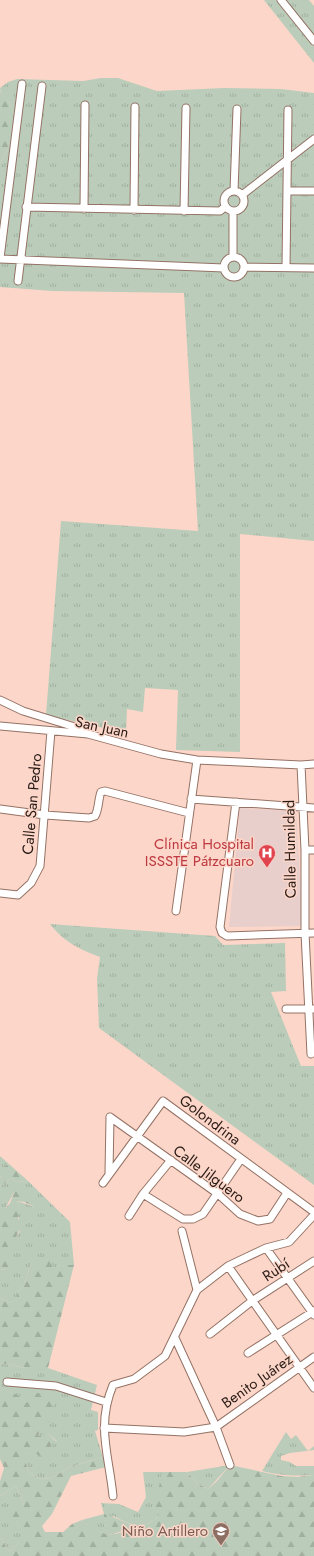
<svg xmlns="http://www.w3.org/2000/svg" width="314" height="1556" font-family="Jost,sans-serif">
<style>
.commercial{fill:#e9cfcb}
.grass{fill:url(#grass-tufts)}
.forest{fill:url(#forest-firs)}
.lines{fill:none;stroke-linecap:round;stroke-linejoin:round}
.street-casing{stroke:#947265;stroke-width:9}
.street{stroke:#fff;stroke-width:7}
.labels{text-anchor:middle;dominant-baseline:central;stroke-width:3;stroke-linejoin:round;paint-order:stroke}
.street-label{font-size:15px;fill:#291b16;stroke:#fcd6c8}
.health-label{font-size:15px;fill:#be3a42;stroke:#fcd6c8;text-anchor:end}
.education-label{font-size:15px;fill:#785e54;stroke:#fcd6c8;text-anchor:end}
</style>
<defs>
<pattern id="grass-tufts" width="24" height="20" patternUnits="userSpaceOnUse"><rect width="24" height="20" fill="#bbcdba"/><path d="M3 7l-1-3M5 7V3M7 7l1-3M15 17l-1-3M17 17v-4M19 17l1-3" fill="none" stroke="#a1af9f"/></pattern>
<pattern id="forest-firs" width="22" height="20" patternUnits="userSpaceOnUse"><rect width="22" height="20" fill="#bbcdba"/><path d="M5 1l3.5 6h-7zM16 11l3.5 6h-7z" fill="#a1af9f"/></pattern>
</defs>
<rect width="100%" height="100%" fill="#fcd6c8"/>
<path class="commercial" d="M240 808 296 811 303 926 229 927Z"/>
<path class="grass" d="M264 0H309L314 6V63Z
M101 78H118L157 91 224 88 281 89 314 93V541L240 534V752L176 750 178 690 145 688 143 712 127 709 126 733 46 715 61 521 198 531 184 293 52 291 0 287V163C10 147 20 122 10 104 7 98 0 95 0 88L8 82 17 79 83 81Z
M50 924 215 936 223 945 285 943 286 991 271 992 301 1066H314V1185L99 1028 97 978 100 957C79 949 64 942 50 924Z
M0 1156 9 1164 4 1166V1175L0 1177Z
M12 1178 16 1182 28 1181 70 1222 74 1265H60L55 1273 31 1264 24 1286 17 1292 18 1300 9 1303 0 1298V1269L5 1270 8 1250 20 1231C18 1220 20 1211 17 1201L35 1207 14 1192 5 1209H0V1186Z
M0 1363 26 1368H48L97 1385 91 1410 98 1412V1430L95 1431 103 1457 68 1468 52 1478 41 1479 29 1473 26 1464V1454L57 1441 48 1434 38 1437 40 1430 45 1425C32 1410 21 1392 0 1389Z
M286 1432 291 1439 296 1435 308 1451 314 1446V1450L290 1453 281 1456V1460L290 1462 296 1466H314V1475C293 1476 283 1476 262 1471Z
M230 1465 208 1489 198 1484 187 1472Z
M143 1472H162L159 1516C142 1531 131 1525 113 1516L104 1525 124 1530C108 1539 95 1532 82 1520L104 1514 101 1503 119 1504 138 1512 146 1497Z
M16 1486 24 1505 11 1516C27 1527 26 1539 10 1551L6 1548 3 1540 0 1539V1496Z"/>
<path class="forest" d="M0 91C3 95 7 99 10 104 20 122 10 147 0 163Z
M9 1164 28 1181 16 1182 12 1178 0 1186V1177L4 1175V1166Z
M23 1191 41 1203 35 1207 24 1202 17 1201 20 1212 18 1219 23 1224 16 1237 19 1241 8 1251 19 1265 5 1270 0 1269V1209H5L10 1203 14 1192Z
M42 1258 50 1259 55 1272 60 1265H74L48 1368H26L0 1363V1298L9 1303 17 1300V1292L24 1286 31 1264Z
M0 1389C10 1390 20 1395 26 1403L36 1393 48 1394 57 1401 51 1408 55 1415C49 1423 41 1427 38 1436L48 1434 57 1442 51 1444 45 1458 32 1452 26 1454V1464L29 1473 41 1479 52 1478 68 1468 103 1457 106 1467 71 1476 52 1514 42 1526 45 1532H63L72 1524 82 1520C95 1531 108 1539 124 1531L104 1525V1514C127 1520 137 1535 159 1516L155 1506 162 1472H187L198 1484 208 1489 217 1481 230 1465 281 1476 298 1477 314 1475V1556H0V1539L3 1540 6 1548 10 1551C25 1540 27 1526 10 1516L14 1510 24 1505 16 1486 0 1496V1481L4 1468 0 1459Z"/>
<g class="lines">
<g class="street-casing">
<path id="street" d="M281 0 314 41
M224 201a10 10 0 1 1 20 0a10 10 0 1 1-20 0Z
M234 191 237 109
M287 191H314
M242 195 314 139
M26 207 220 211 225 207
M84 209 85 105
M134 210 135 107
M184 211 186 108
M224 267a10 10 0 1 1 20 0a10 10 0 1 1-20 0Z
M233 257V211
M0 258 22 84
M0 259 224 268
M244 267 314 268
M286 267 288 110
M18 281 42 86
M0 700 23 711 75 727 86 733
M0 726 88 734 161 754 197 760 301 765 314 764
M301 765 305 850V933L311 1054
M191 799 314 808
M236 802 220 927 222 933 227 936 314 933
M0 809 45 815 89 818 95 816C99 809 98 800 101 792L105 791 189 813
M305 850H314
M0 893 18 895 31 883 40 866 51 731
M176 911 197 760
M286 1009H314
M110 1117 218 1194 240 1214 258 1221 270 1219 287 1193
M109 1173 110 1117
M103 1183 163 1101 314 1212
M143 1194 183 1219H193L203 1214 241 1159
M129 1216 143 1194 171 1160
M182 1231 197 1290
M266 1248 314 1315
M228 1266 314 1388
M210 1334 252 1301 314 1261
M175 1338 216 1427 230 1465
M248 1353 314 1311
M7 1382 56 1386 106 1402
M104 1428 184 1432 216 1427 314 1357
M113 1496C109 1455 96 1426 113 1385L134 1379 165 1356 197 1290 228 1266 266 1248 289 1242 314 1215"/>
</g>
<use href="#street" class="street"/>
</g>
<defs>
<g id="hospital-pin" transform="scale(0.9)"><path d="M0 17L-7.5 6A9.5 9.5 0 1 1 7.5 6Z" fill="#e0444e" stroke="#fcd6c8"/><path d="M-5-5h3v3.5h4V-5h3V5h-3V1.5h-4V5h-3Z" fill="#fff"/></g>
<g id="school-pin" transform="scale(0.9)"><path d="M0 17L-7.5 6A9.5 9.5 0 1 1 7.5 6Z" fill="#8d6e63" stroke="#fcd6c8"/><path d="M0-5L7-2L0 1L-7-2ZM-4 1L0 2.5L4 1V4Q0 6-4 4Z" fill="#fff"/></g>
</defs>
<g fill-rule="evenodd">
<use href="#hospital-pin" x="267" y="853"/>
<use href="#school-pin" x="221" y="1531"/>
</g>
<g class="labels">
<g class="street-label">
<text transform="translate(102 727) rotate(12)">San Juan</text>
<text transform="translate(32 804) rotate(-85)">Calle San Pedro</text>
<text transform="translate(290 849) rotate(-91)">Calle Humildad</text>
<text transform="translate(210 1120) rotate(37)">Golondrina</text>
<text transform="translate(209 1174) rotate(37)">Calle Jilguero</text>
<text transform="translate(276 1270) rotate(-33)">Rubí</text>
<text transform="translate(257 1381) rotate(-35)">Benito Juárez</text>
</g>
<g class="health-label">
<text x="254" y="844">Clínica Hospital<tspan x="254" dy="17">ISSSTE Pátzcuaro</tspan></text>
</g>
<g class="education-label">
<text x="208" y="1531">Niño Artillero</text>
</g>
</g>
</svg>
